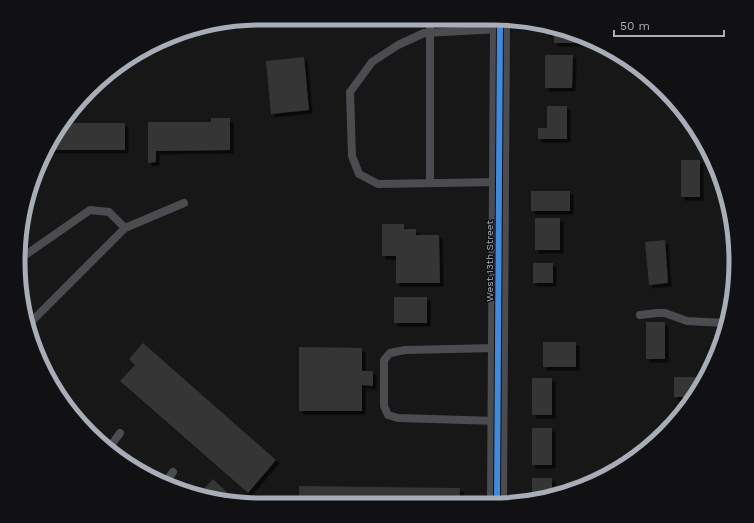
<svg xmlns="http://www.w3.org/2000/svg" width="754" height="523" font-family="'Work Sans',sans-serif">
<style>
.building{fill:#353536;filter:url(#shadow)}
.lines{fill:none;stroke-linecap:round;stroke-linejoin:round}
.service{stroke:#4b4c50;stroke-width:8}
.tertiary{stroke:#4b4c50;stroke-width:20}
.cycleway-casing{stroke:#111113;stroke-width:8}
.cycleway{stroke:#408adc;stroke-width:6}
.labels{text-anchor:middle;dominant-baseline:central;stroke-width:3;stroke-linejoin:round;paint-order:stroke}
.street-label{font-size:10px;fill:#a8adb8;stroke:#111113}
.rim{fill:none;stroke:#a8adb8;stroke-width:5}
</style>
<defs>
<filter id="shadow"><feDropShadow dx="3.5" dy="3.5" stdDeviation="0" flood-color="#0009"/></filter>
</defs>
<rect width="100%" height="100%" fill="#171717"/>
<path class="building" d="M546 25 584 39V43H554V34H546Z
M545 55H573L572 88H545Z
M304 57 309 110 271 114 266 61Z
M547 106H567V139H538V128H547Z
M211 118H230V150L156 151V162L148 163V122H211Z
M65 123H125V150H48Z
M681 160H700V197H681Z
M531 191H570V211H531Z
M535 218H560V250H535Z
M382 224H404V229H416V235H439L440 283H396V256H382Z
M665 240 668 283 649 285 645 242Z
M533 263H553V283H533Z
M394 297H427V323H394Z
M646 322H665V359H646Z
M543 342H576V367H543Z
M143 343 276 460 248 493 120 381 135 365 129 359Z
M299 347 362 348V371H373V386L362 385V411H299Z
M674 377H702L685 403V397H674Z
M532 378H552V415H532Z
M532 428H552V465H532Z
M532 478H552V496L540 500H532Z
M213 479 234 499 200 493Z
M299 486 460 488V502L299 504Z"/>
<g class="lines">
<path class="service" d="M499 182 378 184 359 174 352 156 350 92 372 62 398 45 424 33 500 29
M430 183V21
M21 258 90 210 109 212 125 228
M640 315 657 313H665L687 321 724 323
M28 325 125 228 184 203
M497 348 405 350 390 353 384 360V406L388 415 398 418 497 421
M110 447 120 433
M164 484 173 472"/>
<path class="tertiary" d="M497 501 500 22"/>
<g class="cycleway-casing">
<path id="cycleway" d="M497 501 500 22"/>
</g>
<use href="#cycleway" class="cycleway"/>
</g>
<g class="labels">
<g class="street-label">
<text transform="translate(489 261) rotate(-90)">West 13th Street</text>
</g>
</g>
<path d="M0 0H754V523H0ZM261 25H493A236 236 0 0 1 729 261V262A236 236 0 0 1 493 498H261A236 236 0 0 1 25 262V261A236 236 0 0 1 261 25Z" fill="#111113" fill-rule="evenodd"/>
<path class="rim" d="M261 25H493A236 236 0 0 1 729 261V262A236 236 0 0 1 493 498H261A236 236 0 0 1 25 262V261A236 236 0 0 1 261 25Z"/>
<path d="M614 30v6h110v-6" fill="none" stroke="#a8adb8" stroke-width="2"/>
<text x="620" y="30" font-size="12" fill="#a8adb8" stroke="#111113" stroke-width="3" paint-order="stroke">50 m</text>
</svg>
